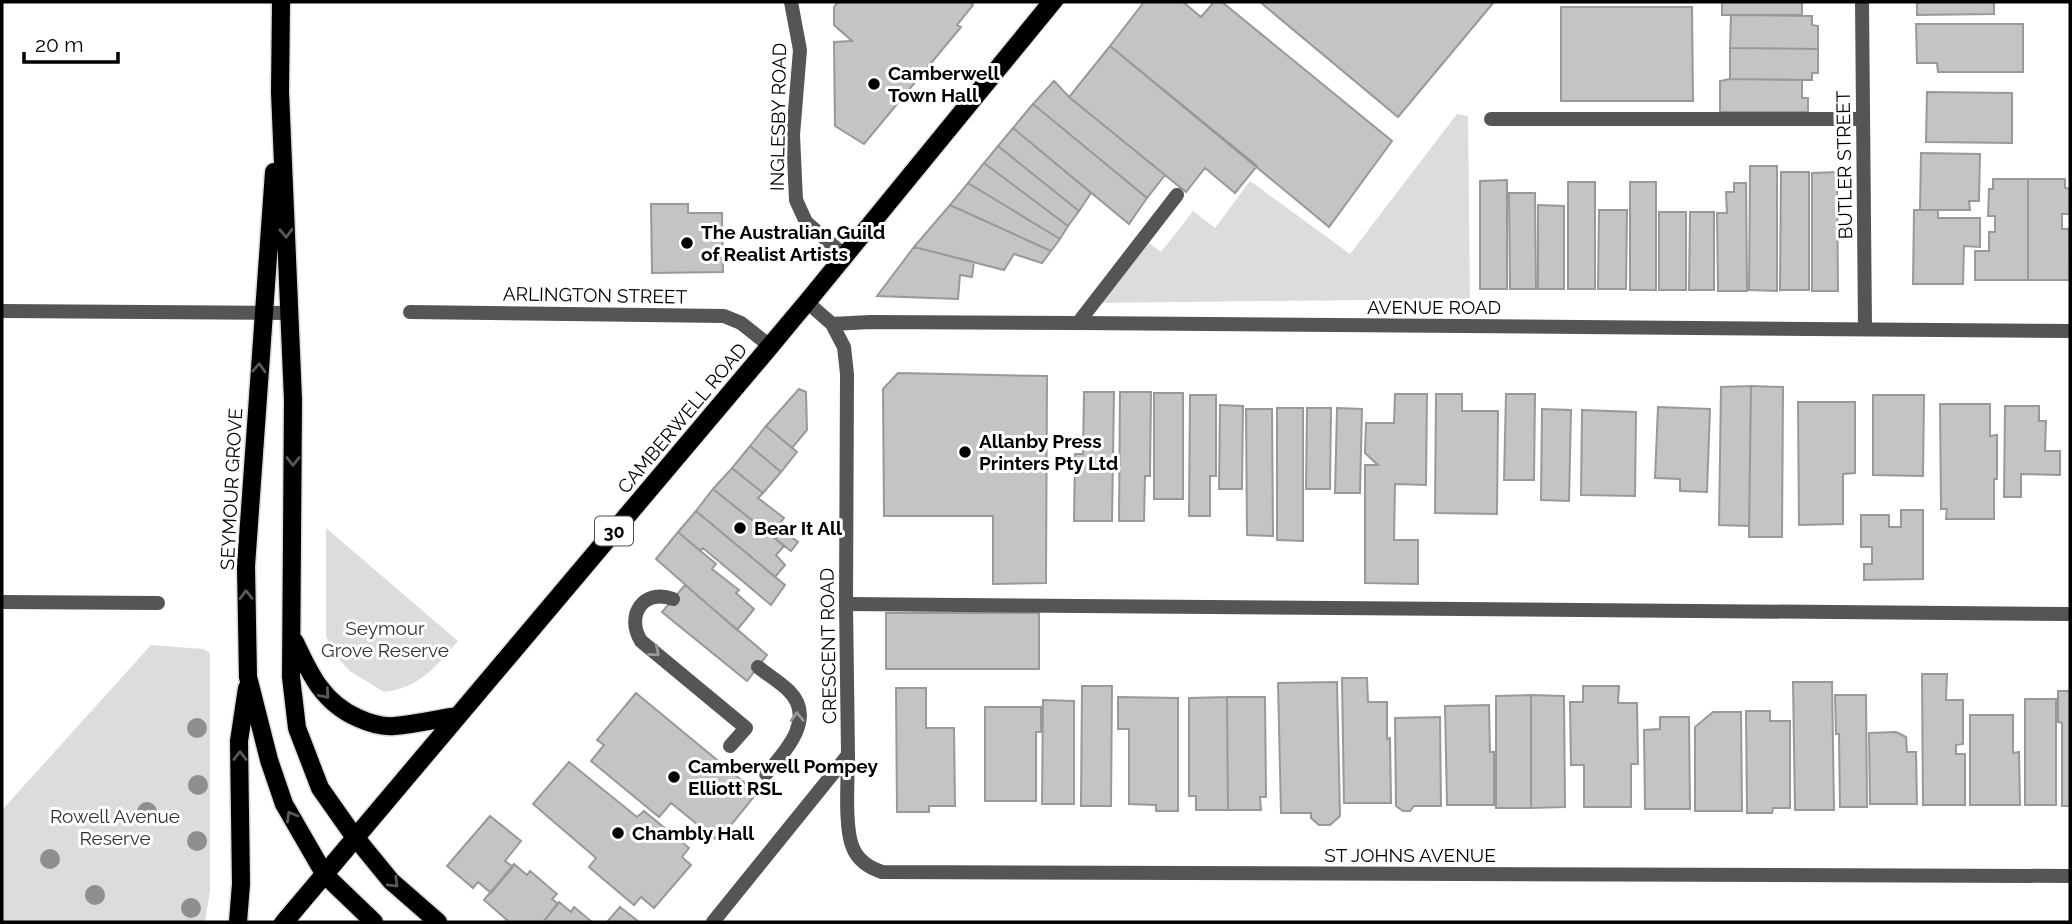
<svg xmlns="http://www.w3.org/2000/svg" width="2072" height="924" font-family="Raleway,sans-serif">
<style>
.green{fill:#dcdcdc}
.building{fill:#c4c4c4;stroke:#999;stroke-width:2}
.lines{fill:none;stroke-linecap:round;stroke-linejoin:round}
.primary-casing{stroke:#dbdbdb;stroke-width:21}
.lane{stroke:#555;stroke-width:14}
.street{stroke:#555;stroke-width:14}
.primary{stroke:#000;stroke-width:18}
.tram{stroke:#000;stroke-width:2}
.tree{fill:#8f8f8f}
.oneway{stroke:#595959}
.oneway2{stroke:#999}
.poi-dot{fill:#000;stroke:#fff;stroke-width:2.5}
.labels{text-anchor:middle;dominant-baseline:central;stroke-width:6;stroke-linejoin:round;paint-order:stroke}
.shield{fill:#fff;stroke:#4c4c4c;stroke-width:2}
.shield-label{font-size:18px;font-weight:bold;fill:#000}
.poi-label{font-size:19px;font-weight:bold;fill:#000;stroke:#fff;text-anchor:start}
.street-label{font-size:19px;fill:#000;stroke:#fff}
.park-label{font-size:19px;fill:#333;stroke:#fff}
</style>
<rect width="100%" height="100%" fill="#fff"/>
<path class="green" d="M1457 114 1468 116 1470 299 1089 303 1140 236 1161 252 1193 211 1215 228 1250 181 1350 254Z
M326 528 458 641C436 667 419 688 384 692L350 671 335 655 326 636Z
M151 645 203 649 210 653V891L205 922H2V810Z"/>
<path class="building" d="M838 2H970L973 5 957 25 961 27 864 144 835 126 834 42 852 41 834 25V7Z
M1144 2H1183L1201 17 1214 2H1222L1392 141 1329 227 1110 46Z
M1260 2H1494L1398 117Z
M1722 2H1802V15H1722Z
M1917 2H1994V14L1917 15Z
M1561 7H1692L1693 101H1561Z
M1731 15 1812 16V25L1818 26V49L1730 48Z
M1916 24H2023V72H1938L1937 63H1917Z
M1110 46 1257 166 1235 193 1205 168 1186 192 1069 97Z
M1730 48 1818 49V73H1812V80L1730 79Z
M1730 79 1802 80V98H1808V112H1720V81Z
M1054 81 1069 97 1165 175 1147 198 1033 104Z
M1927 92 2012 93V143L1926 142Z
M1033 104 1147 198 1129 224 1013 128Z
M1013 128 1091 193 1079 211 998 146Z
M998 146 1079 211 1068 226 984 163Z
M1921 153 1980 154 1979 201H1969L1970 210H1920Z
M984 163 1068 226 1060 239 968 183Z
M1750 166H1777V291L1749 290Z
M1781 172H1809V290H1780Z
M1837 172 1838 291H1812V173Z
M1993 179H2028V280H1975V251H1989V232H1995V216H1988L1989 189H1993Z
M2028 179H2065V188L2070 189V214H2062V229H2069L2070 280H2028Z
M1507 180V289H1480V181Z
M1568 182H1595V289H1568Z
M1630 182H1656V290H1630Z
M968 183 1060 239 1051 251 950 205Z
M1734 183H1746L1747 291H1718L1717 213H1727L1726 192H1734Z
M1509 193H1535L1536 289H1510Z
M651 204H688V213H722L723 272 652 273Z
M950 205 1051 251 1042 263 1014 254 1004 270 914 247Z
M1538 205 1564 206V289H1538Z
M1599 210H1627L1626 289H1598Z
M1914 210H1938V218H1980V247L1964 246 1963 284H1913Z
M1659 212H1686V290H1659Z
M1690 212H1714V290H1689Z
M914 247 974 262 972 277 960 275 958 299 877 296Z
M898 373 1047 376 1046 583 993 584V516H884L883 389Z
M1751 386 1749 526 1719 525 1721 387Z
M1751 386 1783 387 1782 537H1749Z
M799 389 806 392 807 430 792 448 766 426Z
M1084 392H1114L1112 521H1074L1075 454H1083Z
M1120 392H1151L1150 476H1145L1144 521H1119Z
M1154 393H1183V499H1154Z
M1395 394H1427L1426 485 1395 484 1394 540H1418V584L1365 583V465H1378L1365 453 1366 423H1394Z
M1436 394H1462V411H1498L1497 514 1435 513Z
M1506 394H1535L1534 480H1504Z
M1190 395H1216V476H1210V516H1189Z
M1873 395H1924L1923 476 1873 475Z
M1798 402H1855V473L1843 474V524L1799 525Z
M1940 404H1990V436L1997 435V479H1994V519H1946L1947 509H1941Z
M1220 405 1243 406 1242 489H1219Z
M2005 406H2039V421H2046L2045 451H2060V475L2021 474V497H2004Z
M1658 407 1710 409 1707 492 1680 491V479L1655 478Z
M1277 408H1303V541L1277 540Z
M1307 408H1331L1330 489H1306Z
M1337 408 1362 409 1360 493H1335Z
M1246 409H1272L1273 536 1247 535Z
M1542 409 1571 410 1569 501 1541 500Z
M1582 410 1636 412 1635 496 1581 495Z
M766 426 797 452 781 472 750 446Z
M750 446 781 472 763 493 732 468Z
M732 468 763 493 758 498 784 518 778 526 798 542 791 551 713 489Z
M713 489 784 546 776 555 785 565 775 577 696 511Z
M1901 510H1923V579L1864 580V564H1872V547H1861V515H1889V527H1901Z
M696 511 785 585 771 605 703 548 700 551 678 532Z
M678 532 716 564 712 569 739 590 736 593 754 609 737 630 656 559Z
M685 585 767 655 747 681 662 612Z
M886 613H1039V669H886Z
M1922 674H1947L1946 700H1963V744L1956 745V754H1965V805H1923Z
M1342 678H1367L1368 702H1387V739L1390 738 1391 803H1344Z
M1337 682 1340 816 1330 825H1319L1311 818V813H1281L1278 683Z
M1793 682H1832L1834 810H1795Z
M1082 686H1112L1111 806H1081Z
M1583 686H1619L1618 703H1637L1638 764H1631V807H1584V765H1571L1570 702H1583Z
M896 688H926V728H954L955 806H929V812H897Z
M2058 691H2070V806H2062V723L2058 722Z
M636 693 757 793 718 841 671 803 659 817 591 761 604 745 597 740Z
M1531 695 1564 696 1565 807 1531 808Z
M1531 695V808H1496V696Z
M1835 695H1866L1867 807H1840L1839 734H1836Z
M1118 697 1178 698V811H1156V805L1129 804V729H1118Z
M1227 697H1265L1266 797H1260L1261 810H1228Z
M1227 697 1228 810H1196V796H1189V698Z
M2025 699H2056V805H2025Z
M1043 700 1074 701V804H1042Z
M1489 705 1490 752H1494V805H1447L1445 706Z
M985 707H1041V732H1036V801H985Z
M1746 711H1770V721H1790V808H1773L1772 813H1747Z
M1713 712H1741L1742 811H1695V727Z
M1970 715H2013V753L2019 752 2020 805H1970Z
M1440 717 1441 806H1414L1410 811H1403L1396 806 1395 718Z
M1660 717H1689L1690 809H1645L1644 730 1660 729Z
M1896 732 1906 737 1907 752H1916L1917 804H1870L1869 733Z
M569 762 637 817 644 811 689 848 682 857 691 865 654 908 641 897 634 905 589 867 596 858 533 804Z
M490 816 521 841 505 861 513 867 491 893 478 882 473 888 447 866Z
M514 864 527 875 530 871 557 894 552 899 558 904 543 922H505L507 920 484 900Z
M559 902 571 912 574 907 592 922H543Z
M620 907 639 922H607Z"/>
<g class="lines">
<g class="primary-casing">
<path id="primary" d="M281 2 280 92 293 400 291 677 297 728 320 788 351 832 391 881 438 922
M274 172 246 566 248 677 269 760 284 804 325 875 374 922
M295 642C310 674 323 703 358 718 369 723 382 727 394 726 416 724 437 719 458 716
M238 922 241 884 239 741 247 688
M284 922 807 302 1052 2"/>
</g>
<path class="lane" d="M1491 119H1862
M1078 323 1177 195
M673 599C644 588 625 615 641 641L746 728 730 746
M846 604 2070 614
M758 667C768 675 780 682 789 691 817 719 784 753 766 774"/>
<path class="street" d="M791 2 800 50 793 135 796 200 806 222 844 255
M1862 2 1865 328
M807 302 832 324 870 322 1078 323 2070 331
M2 311 289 313
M410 312 724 316 741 323 770 346
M2 602 158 603
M848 755C848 778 844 828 853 848 858 860 870 868 882 872L2070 876
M713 922 848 755 846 604 847 374 844 347 832 324"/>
<use href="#primary" class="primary"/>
<path class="tram" d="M274 922 801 297 1042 2
M295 922 776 352 1063 2"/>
</g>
<g class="tree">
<circle cx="197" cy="728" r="10"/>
<circle cx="198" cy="785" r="10"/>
<circle cx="147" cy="812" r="10"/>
<circle cx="197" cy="841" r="10"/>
<circle cx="50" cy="859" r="10"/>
<circle cx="95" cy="895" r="10"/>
<circle cx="191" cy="908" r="10"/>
</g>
<defs><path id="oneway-chevron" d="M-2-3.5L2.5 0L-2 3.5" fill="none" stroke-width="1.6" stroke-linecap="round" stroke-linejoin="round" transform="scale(1.75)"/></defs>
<g class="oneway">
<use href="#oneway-chevron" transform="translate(286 233) rotate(88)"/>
<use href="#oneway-chevron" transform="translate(259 368) rotate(-87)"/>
<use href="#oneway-chevron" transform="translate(293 461) rotate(90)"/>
<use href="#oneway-chevron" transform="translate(246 595) rotate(-91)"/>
<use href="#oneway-chevron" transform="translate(325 694) rotate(49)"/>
<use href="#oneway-chevron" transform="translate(240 756) rotate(-90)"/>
<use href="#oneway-chevron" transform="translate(291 816) rotate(-120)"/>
<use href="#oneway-chevron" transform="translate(394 883) rotate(45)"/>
</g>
<g class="oneway2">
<use href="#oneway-chevron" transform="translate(655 652) rotate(40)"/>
<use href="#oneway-chevron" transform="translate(797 717) rotate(-92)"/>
</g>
<g class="poi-dot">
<circle cx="874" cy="84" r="7"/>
<circle cx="687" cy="243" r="7"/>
<circle cx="965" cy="452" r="7"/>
<circle cx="740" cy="528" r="7"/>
<circle cx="674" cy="777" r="7"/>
<circle cx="618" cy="833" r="7"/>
</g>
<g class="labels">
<rect class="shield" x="595" y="516.5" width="38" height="29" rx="5"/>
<g class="shield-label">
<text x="614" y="531">30</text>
</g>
<g class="poi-label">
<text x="888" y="73">Camberwell<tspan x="888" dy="22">Town Hall</tspan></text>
<text x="701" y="232">The Australian Guild<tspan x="701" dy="22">of Realist Artists</tspan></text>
<text x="979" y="441">Allanby Press<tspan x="979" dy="22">Printers Pty Ltd</tspan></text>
<text x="754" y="528">Bear It All</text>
<text x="688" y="766">Camberwell Pompey<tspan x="688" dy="22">Elliott RSL</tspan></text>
<text x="632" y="833">Chambly Hall</text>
</g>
<g class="street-label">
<text transform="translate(778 117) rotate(-89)">INGLESBY ROAD</text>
<text transform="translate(1844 165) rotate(-91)">BUTLER STREET</text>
<text transform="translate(595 295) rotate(1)">ARLINGTON STREET</text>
<text x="1434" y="307">AVENUE ROAD</text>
<text transform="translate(682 418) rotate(-50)">CAMBERWELL ROAD</text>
<text transform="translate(231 489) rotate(-87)">SEYMOUR GROVE</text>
<text transform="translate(828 646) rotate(-91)">CRESCENT ROAD</text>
<text x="1410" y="855">ST JOHNS AVENUE</text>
</g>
<g class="park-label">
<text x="385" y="628">Seymour<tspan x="385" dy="22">Grove Reserve</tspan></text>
<text x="115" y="816">Rowell Avenue<tspan x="115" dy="22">Reserve</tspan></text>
</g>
</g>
<rect width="2072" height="924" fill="none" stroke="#000000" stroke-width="7"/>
<path d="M24 52v10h94v-10" fill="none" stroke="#000000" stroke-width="3.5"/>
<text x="35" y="52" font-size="21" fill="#000000" stroke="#ffffff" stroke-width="5" paint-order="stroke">20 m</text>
</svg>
